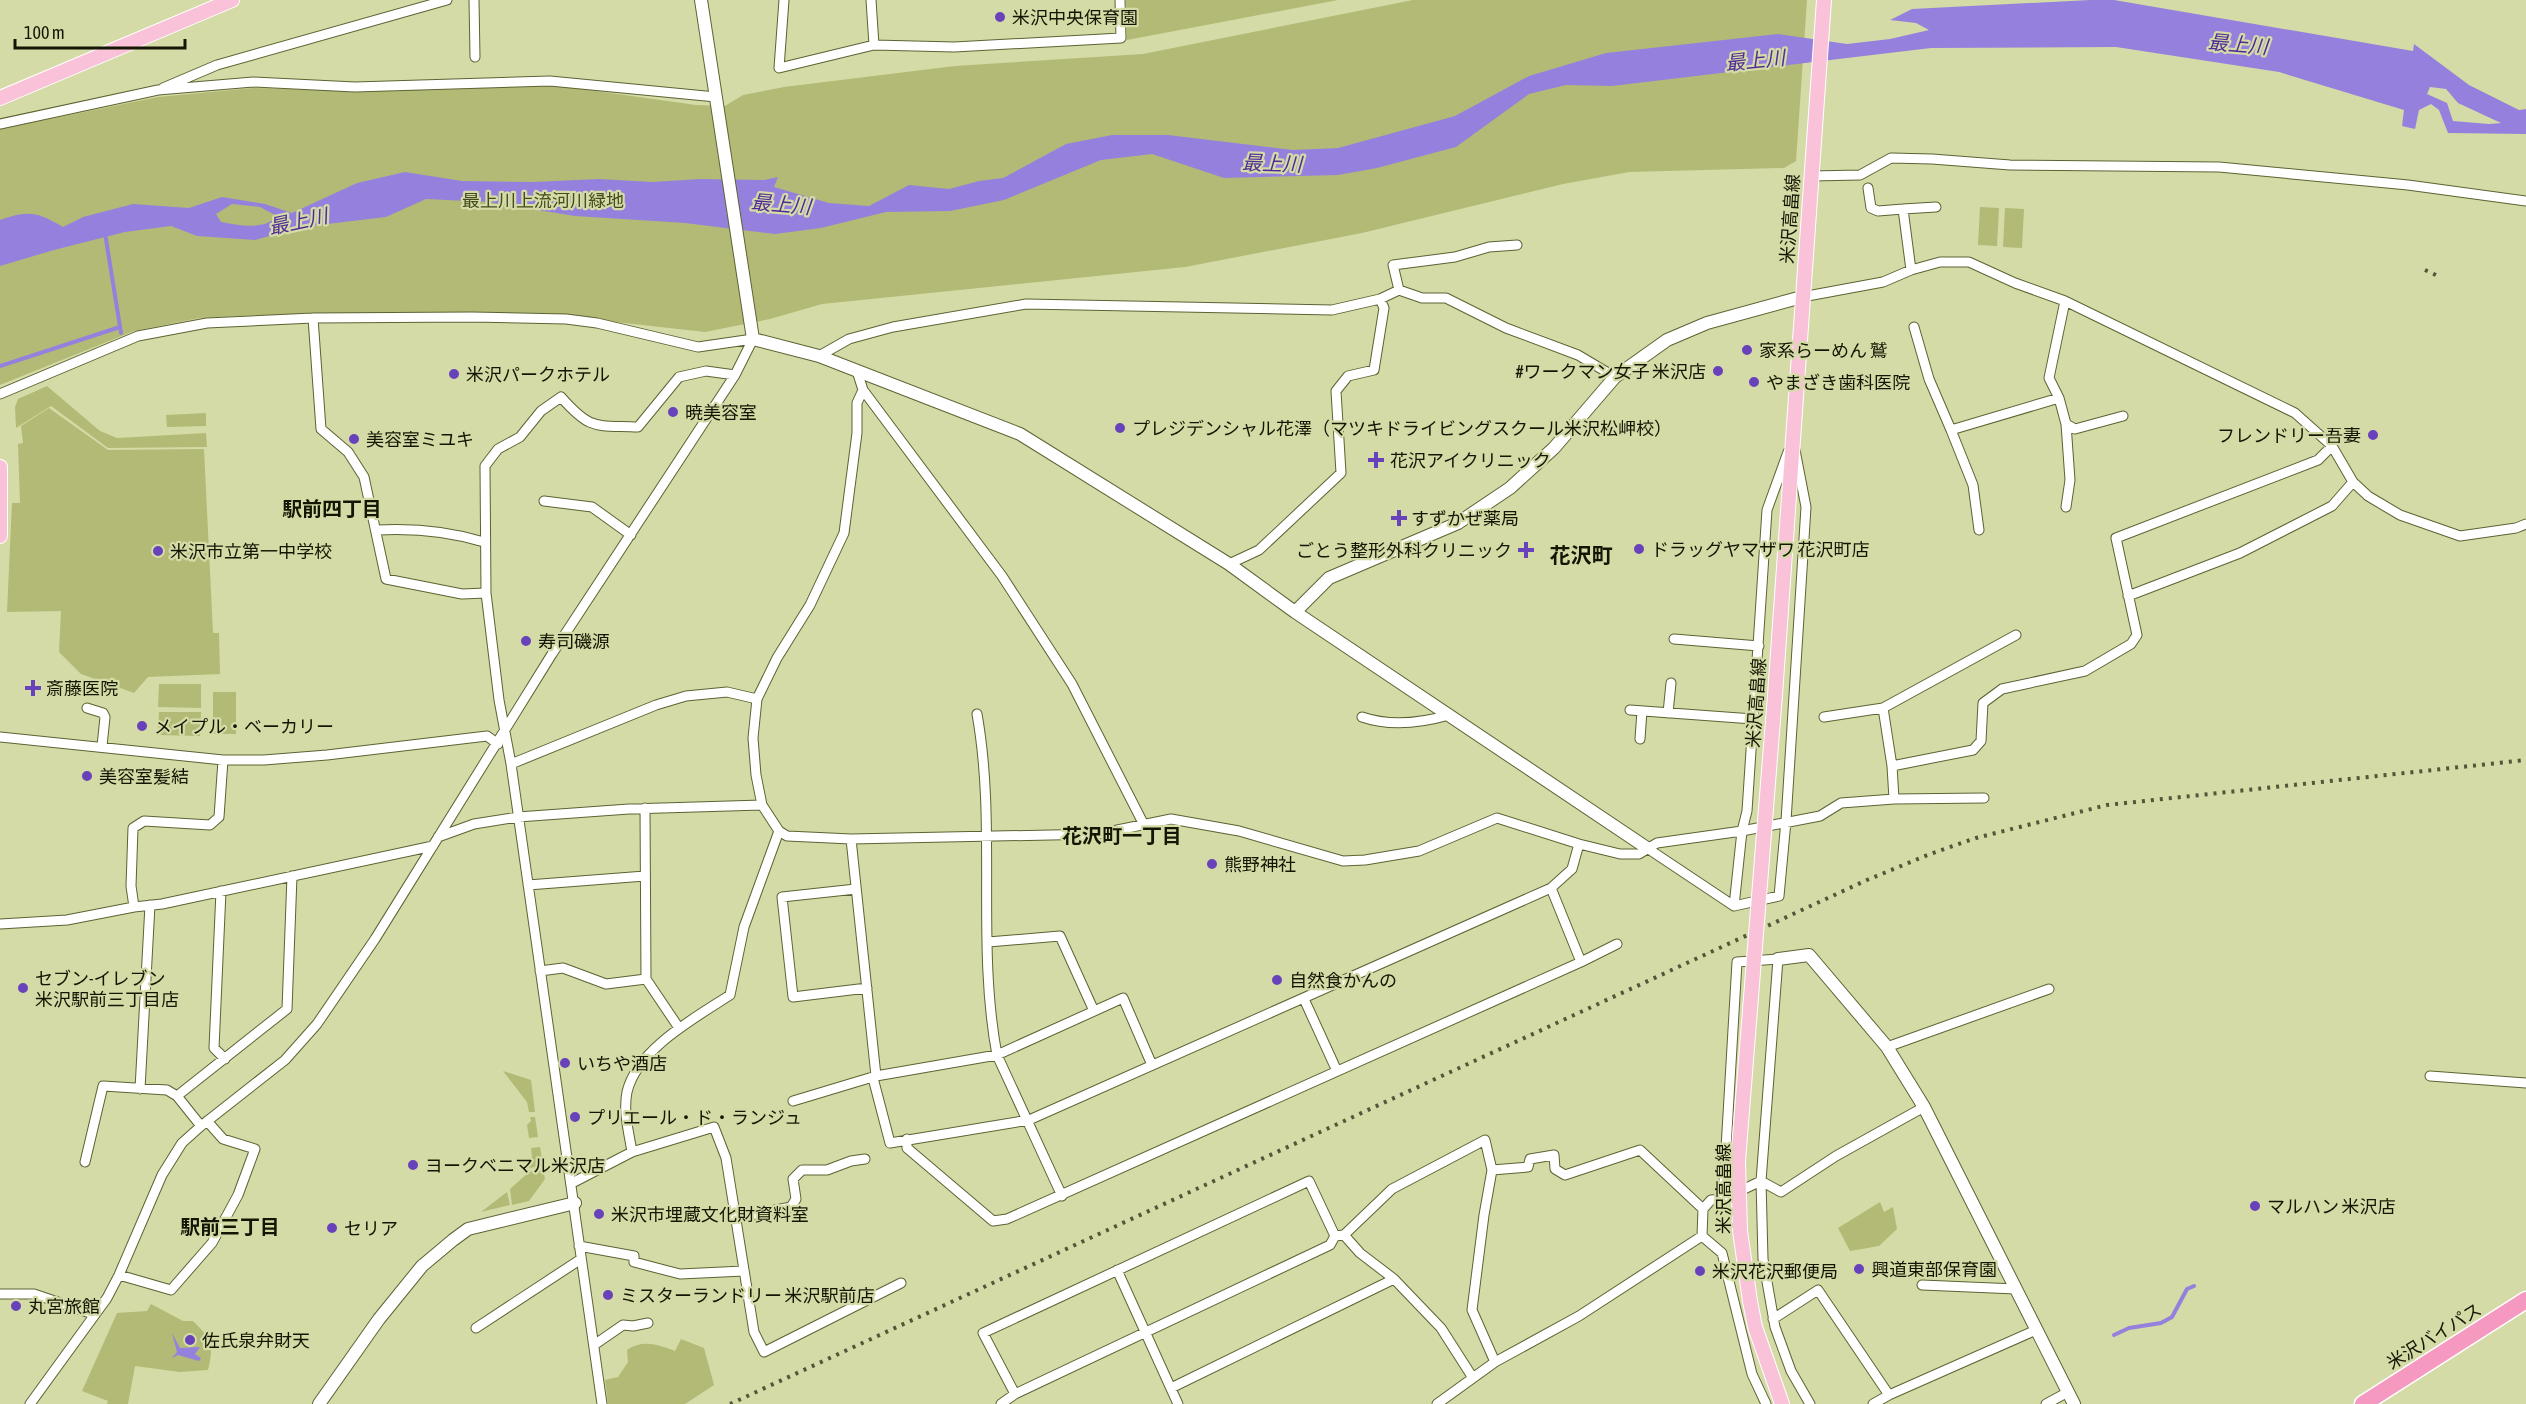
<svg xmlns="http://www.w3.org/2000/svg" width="2526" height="1404" font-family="'Asap Condensed','Noto Sans JP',sans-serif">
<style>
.green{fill:#b3ba76}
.water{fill:#9680dd;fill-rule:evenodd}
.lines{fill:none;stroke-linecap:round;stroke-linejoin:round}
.stream{stroke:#9680dd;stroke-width:4}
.street-casing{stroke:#5e6233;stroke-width:11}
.secondary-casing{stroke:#5e6233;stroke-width:14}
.primary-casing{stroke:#fff;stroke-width:16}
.highway-casing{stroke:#fff;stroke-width:19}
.street{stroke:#fff;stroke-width:9}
.secondary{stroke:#fff;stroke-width:12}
.primary{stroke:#fac2d9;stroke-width:14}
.highway{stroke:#f699c0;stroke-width:16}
.rail{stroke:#535639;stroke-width:4;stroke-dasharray:3 6;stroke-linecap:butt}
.primary-bridge-casing{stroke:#fff;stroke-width:16;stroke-linecap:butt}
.primary-bridge{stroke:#fac2d9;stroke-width:14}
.poi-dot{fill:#6842ba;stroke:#d4dba6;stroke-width:2}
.labels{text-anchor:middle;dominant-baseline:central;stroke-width:4.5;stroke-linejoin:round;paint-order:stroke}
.poi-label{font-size:18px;fill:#141604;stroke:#d4dba6;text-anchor:start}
.park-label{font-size:18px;fill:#464a1c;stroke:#d4dba6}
.street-label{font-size:18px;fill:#141604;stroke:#d4dba6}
.water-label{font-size:20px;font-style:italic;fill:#512b98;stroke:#d4dba6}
.neighbourhood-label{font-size:20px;font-weight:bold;fill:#141604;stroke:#d4dba6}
.quarter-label{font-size:21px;font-weight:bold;fill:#141604;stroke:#d4dba6}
</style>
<rect width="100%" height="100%" fill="#d4dba6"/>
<path class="green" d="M1126 0H1338L1127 40Z
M1413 0H1807L1796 161 1784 168 1629 172 1563 184 1362 233 1185 267 822 304 770 319 705 332 597 320 260 315 199 318 134 331 0 385V129L158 97 253 88 367 91 546 84 696 105 725 106 743 95 784 87 955 66 1143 54Z
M1980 207 1999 208 1997 246 1978 245Z
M2005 208 2024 209 2022 248 2003 247Z
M47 386 100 431 117 438 206 433 207 447 108 448 51 406 16 428 15 407 18 399Z
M49 408 108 450 204 449 213 633H219L220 674 148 677 134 693 81 674 59 652 61 611 7 612 12 503H20L18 444 23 443 21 426Z
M206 413V426L167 427 166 415Z
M159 684H201V708L158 707Z
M213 692H236V734H213Z
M159 712H201L200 736 158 735Z
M503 1071 531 1080 535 1112H529L527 1102Z
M530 1117H535L538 1137 529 1138 527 1125 531 1121Z
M540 1147 543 1166 528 1168 526 1165 532 1157 531 1148Z
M543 1170 545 1179 529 1201 512 1205 510 1189 529 1172Z
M507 1192 510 1205 481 1212Z
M1880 1202 1884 1212 1893 1207 1897 1229 1879 1246 1850 1251 1838 1228Z
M151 1304 183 1321H193C212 1340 214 1344 208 1370L180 1372 135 1366 128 1404H107L108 1401 82 1391 117 1313 147 1311Z
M681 1339 704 1348 714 1385 685 1404H608L605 1380 618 1377 628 1362 627 1350C643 1339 658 1345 675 1351Z"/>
<path class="water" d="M2090 0H2114L2413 51 2414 44 2469 85 2519 110 2526 109V134L2448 133 2439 110 2431 104 2419 110 2415 129 2402 126 2404 110 2279 72 2116 47 1931 48 1612 86 1566 85 1529 94 1456 147 1377 168 1338 175 1224 178 1152 154 1101 160 1004 200 950 211 886 212 821 228 775 234 685 223 575 216 488 202 426 199 386 217 302 227 255 240 197 236 171 226 125 232 54 250 0 266V220C29 210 37 212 63 227L83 217 133 204 189 208 222 197 265 204 292 213 357 183 405 172 462 181 533 182 599 179 652 182 701 179 764 180 778 177 774 187 829 203 869 206 909 185 949 189 979 181 1003 178 1066 144 1112 135H1168L1293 150 1338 148 1455 116 1529 76 1606 53 1778 34 1847 44 1890 39 1929 30 1916 23 1890 20 1912 9ZM2430 87 2446 89 2458 103 2501 123 2489 124 2453 121 2447 103 2427 94ZM232 204 260 207 277 216C264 231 238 225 221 222L216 214Z
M172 1333 180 1348 200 1347 195 1354 201 1358 199 1361 178 1355 172 1358 177 1352Z"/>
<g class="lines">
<path class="stream" d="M105 233 121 333
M0 366 120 327
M2114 1335 2129 1328 2161 1323 2172 1317 2187 1289 2194 1286"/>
<g class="street-casing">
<path id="street" d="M474 0 475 57
M784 0 779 68 874 45
M871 0 874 45 954 47 1121 38 1120 0
M163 88 217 65 447 0
M0 124 158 90 253 82 355 87 550 81 716 97
M1811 176 1860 175 1891 158 1932 159 2010 165 2219 167 2408 185 2526 201
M1868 188 1871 208 1878 211 1903 209
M1911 270 1903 209 1936 207
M1399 290 1393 265 1455 257 1489 247 1517 245
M1802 297 1883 282 1911 270 1940 262H1969L2015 283 2065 301 2295 413 2332 446 2353 482 2368 496 2400 515 2460 536 2516 528 2526 524
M2065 301 2049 378 2059 398 2066 424 2070 480 2066 507
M313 318 321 429 348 452 364 477 386 579 462 594 486 593
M1914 327 1929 379 1951 430 2059 398
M819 356 849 339 893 327 1026 304 1332 310 1380 299 1399 290 1422 298H1446L1506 328 1578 355 1615 377
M857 371 863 390 1002 576 1072 684 1143 823
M863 390 857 403V433L844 533 810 605 777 658 757 699 753 738 756 775 762 805 779 831 787 836 851 839 1098 834 1171 819 1239 831 1343 861 1365 860 1419 851 1497 818 1579 844 1620 854H1639L1657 843 1742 831 1747 811 1767 510 1788 452
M0 394 138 336 207 323 313 318 472 317 566 319 597 323 698 347 753 339
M2066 424 2075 429 2123 416
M1951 430 1973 485 1979 530
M544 501 592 507 631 535
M377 530C414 528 448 531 484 542
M1229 564 1259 550 1341 473 1336 391 1348 376 1374 370 1384 308 1380 299
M2128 596 2240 553 2332 506 2353 482
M1674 639 1759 646
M87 708 103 713 105 717 102 746
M1630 710 1753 719
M1668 713 1671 683
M977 714C997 826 976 943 997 1055L1062 1196
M1362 717C1391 727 1421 723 1449 715
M1824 717 1883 708
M0 737 223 760H264L327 755 487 736 498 744
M1640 739 1642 711
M511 764 656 705 686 696 727 692 757 699
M1892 766 1973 750 1981 741 1983 703 2002 689 2085 671 2131 644 2137 635 2116 538 2318 460 2332 446
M1894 799 1892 766 1883 708 2016 635
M645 808 646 979 679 1028
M438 837 474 824 518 817 629 809 762 805
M851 839 876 1076
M1647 848 1734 906 1779 896 1786 821 1806 507 1795 450
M528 885 645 876
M856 889 782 897 793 997 867 988
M221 891 214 1048 225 1059
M1734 906 1742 831 1820 816 1841 803 1894 799 1984 798
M134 907 131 886 133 828 144 821 210 825 219 817 223 760
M0 924 67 920 134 907 162 904 433 846
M988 942 1060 936 1094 1011
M1581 962 1617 944
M540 971 563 968 606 984 646 979
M1304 999 1337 1071
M1887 1047 2049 989
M2430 1076 2526 1083
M873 1078 890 1143 1029 1120 1551 888 1572 869 1579 844
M140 1089 150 905
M177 1096 201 1126
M793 1101 876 1076 997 1055 1123 998 1152 1065
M907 1139V1148L993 1221 1007 1219 1581 962 1551 888
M632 1152C629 1133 623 1112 627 1092 637 1049 695 1018 730 995L744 927 779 831
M85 1162 103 1086 167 1090 177 1096 287 1009 292 876
M1492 1170 1528 1167 1530 1159 1554 1155 1555 1169 1565 1175 1640 1150 1703 1209
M572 1183 632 1152 714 1127 726 1158 754 1332 764 1352 901 1283
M1723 1199 1737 962 1778 959 1761 1181 1763 1259 1775 1327 1791 1371 1810 1404
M735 1218 791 1207 796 1199 793 1179 802 1170H827L851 1161 865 1159
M1344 1235 1360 1253 1394 1279 1441 1328 1473 1378
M1335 1236 1344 1235 1392 1189 1485 1140 1492 1170 1484 1215 1472 1310 1495 1362
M1702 1236 1703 1209 1711 1200 1723 1199 1761 1181 1781 1192 1836 1156 1924 1107
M1702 1236 1722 1253 1752 1374 1766 1404
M579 1246 634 1256V1262L680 1274 744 1271
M1117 1270 1178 1404
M119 1275 171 1290 212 1243 238 1195 255 1149 223 1139 207 1121
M1922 1285 2016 1289
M0 1294H34L93 1314
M1773 1319 1818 1290 1889 1395
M476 1328 581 1259
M594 1345 623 1325 633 1326 648 1323
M1171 1388 1394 1279
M1015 1394 983 1333 1309 1181 1335 1236
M30 1404 107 1298 119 1275 162 1175 182 1143 201 1126 285 1060 317 1024 375 939 552 654 735 375 753 339
M602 1404 511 764 499 700 486 593 485 466 498 449 520 437 541 411 561 397C591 431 595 425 638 427L679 377 706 371 735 375
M1001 1404 1015 1394 1330 1245 1335 1236
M1437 1404 1495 1362 1579 1316 1702 1236
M1873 1404 1889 1395 2036 1330
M2046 1404 2068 1392"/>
</g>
<g class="secondary-casing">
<path id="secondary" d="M701 0 753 339 819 356 1020 434 1229 564 1295 612 1647 848
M1295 612 1329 578 1458 523 1510 488 1554 448 1615 377 1667 340 1707 323 1802 297
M1778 959 1809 955 1887 1047 1924 1107 2074 1404
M319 1404 379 1319 422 1266 453 1240 468 1229 575 1203"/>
</g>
<g class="primary-casing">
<path id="primary" d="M0 98 232 0
M0 467V536
M1775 695 1824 0
M1750 1301 1755 1327 1782 1404"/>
</g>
<g class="highway-casing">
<path id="highway" d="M2363 1404 2526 1300"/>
</g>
<use href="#street" class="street"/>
<use href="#secondary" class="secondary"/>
<use href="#primary" class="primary"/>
<use href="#highway" class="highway"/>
<path class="rail" d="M2425 270 2438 276
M730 1404 1867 880 1930 854 1976 838 2107 805 2526 760"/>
<g class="primary-bridge-casing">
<path id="primary-bridge" d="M1750 1301 1740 1231 1738 1161 1775 695"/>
</g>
<use href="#primary-bridge" class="primary-bridge"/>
</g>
<g class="poi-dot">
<circle cx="1000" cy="17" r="6"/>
<circle cx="1747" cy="350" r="6"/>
<circle cx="1718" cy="371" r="6"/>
<circle cx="454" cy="374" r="6"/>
<circle cx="1754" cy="382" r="6"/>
<circle cx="673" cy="412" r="6"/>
<circle cx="1120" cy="428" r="6"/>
<circle cx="2373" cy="435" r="6"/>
<circle cx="354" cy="439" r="6"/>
<path d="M1373 451h6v6h6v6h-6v6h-6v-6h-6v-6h6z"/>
<path d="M1396 509h6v6h6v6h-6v6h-6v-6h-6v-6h6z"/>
<circle cx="1639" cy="549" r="6"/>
<path d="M1523 541h6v6h6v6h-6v6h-6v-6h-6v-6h6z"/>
<circle cx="158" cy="551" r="6"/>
<circle cx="526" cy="641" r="6"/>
<path d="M30 679h6v6h6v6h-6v6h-6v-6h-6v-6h6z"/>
<circle cx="142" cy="726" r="6"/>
<circle cx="87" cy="776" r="6"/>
<circle cx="1212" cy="864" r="6"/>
<circle cx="1277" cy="980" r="6"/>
<circle cx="23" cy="988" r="6"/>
<circle cx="565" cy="1063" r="6"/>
<circle cx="575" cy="1117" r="6"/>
<circle cx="413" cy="1165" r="6"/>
<circle cx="2255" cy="1206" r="6"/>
<circle cx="599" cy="1214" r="6"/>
<circle cx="332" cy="1228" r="6"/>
<circle cx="1859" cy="1269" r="6"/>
<circle cx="1700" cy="1271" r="6"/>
<circle cx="608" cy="1295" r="6"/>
<circle cx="16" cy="1306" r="6"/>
<circle cx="190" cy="1340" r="6"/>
</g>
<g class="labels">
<g class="poi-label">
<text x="1012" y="17">米沢中央保育園</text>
<text x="1759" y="350">家系らーめん 鷲</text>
<text x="1706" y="371" text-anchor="end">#ワークマン女子 米沢店</text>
<text x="466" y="374">米沢パークホテル</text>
<text x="1766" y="382">やまざき歯科医院</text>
<text x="685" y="412">暁美容室</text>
<text x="1132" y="428">プレジデンシャル花澤（マツキドライビングスクール米沢松岬校）</text>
<text x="2361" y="435" text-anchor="end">フレンドリー吾妻</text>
<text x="366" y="439">美容室ミユキ</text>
<text x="1390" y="460">花沢アイクリニック</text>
<text x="1411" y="518">すずかぜ薬局</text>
<text x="1651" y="549">ドラッグヤマザワ 花沢町店</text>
<text x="1512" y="550" text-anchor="end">ごとう整形外科クリニック</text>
<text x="170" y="551">米沢市立第一中学校</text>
<text x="538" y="641">寿司磯源</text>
<text x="46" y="688">斎藤医院</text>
<text x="154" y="726">メイプル・ベーカリー</text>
<text x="99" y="776">美容室髪結</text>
<text x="1224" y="864">熊野神社</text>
<text x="35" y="978">セブン-イレブン<tspan x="35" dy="21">米沢駅前三丁目店</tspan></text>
<text x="1289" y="980">自然食かんの</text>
<text x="577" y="1063">いちや酒店</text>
<text x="587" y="1117">プリエール・ド・ランジュ</text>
<text x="425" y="1165">ヨークベニマル米沢店</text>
<text x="2267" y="1206">マルハン 米沢店</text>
<text x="611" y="1214">米沢市埋蔵文化財資料室</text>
<text x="344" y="1228">セリア</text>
<text x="1871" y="1269">興道東部保育園</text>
<text x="1712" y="1271">米沢花沢郵便局</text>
<text x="620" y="1295">ミスターランドリー 米沢駅前店</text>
<text x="28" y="1306">丸宮旅館</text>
<text x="202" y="1340">佐氏泉弁財天</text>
</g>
<g class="park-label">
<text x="543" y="200">最上川上流河川緑地</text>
</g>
<g class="street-label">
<text transform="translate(1790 219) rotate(-86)">米沢高畠線</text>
<text transform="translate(1756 703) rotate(-86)">米沢高畠線</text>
<text transform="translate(1723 1189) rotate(-90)">米沢高畠線</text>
<text transform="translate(2434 1336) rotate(-32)">米沢バイパス</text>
</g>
<g class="water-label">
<text transform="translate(2238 44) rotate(5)">最上川</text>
<text transform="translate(1755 60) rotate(-6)">最上川</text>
<text transform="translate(1272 163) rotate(2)">最上川</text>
<text transform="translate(781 204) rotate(5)">最上川</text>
<text transform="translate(298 221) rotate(-12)">最上川</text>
</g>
<g class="neighbourhood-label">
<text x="332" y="508">駅前四丁目</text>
<text x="1122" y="835">花沢町一丁目</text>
<text x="230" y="1226">駅前三丁目</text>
</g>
<g class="quarter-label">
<text x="1581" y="555">花沢町</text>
</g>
</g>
<path d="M15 39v9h170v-9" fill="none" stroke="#141604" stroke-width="3"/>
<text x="24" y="39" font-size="18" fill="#141604" stroke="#d4dba6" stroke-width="4.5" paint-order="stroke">100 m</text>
</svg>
